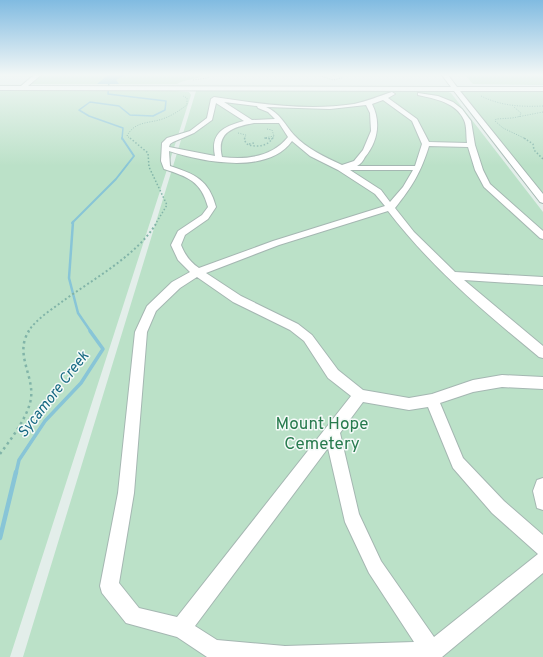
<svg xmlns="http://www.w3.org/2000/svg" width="543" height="657" font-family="Overpass,sans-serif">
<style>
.green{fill:#bbe1c8}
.water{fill:#88c5d7}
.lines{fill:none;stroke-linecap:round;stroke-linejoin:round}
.stream-far4{stroke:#88c5d7;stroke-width:1.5}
.stream-far3{stroke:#88c5d7;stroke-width:2}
.stream-far2{stroke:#88c5d7;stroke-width:2.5}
.stream-far1{stroke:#88c5d7;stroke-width:3.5}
.stream{stroke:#88c5d7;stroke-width:4.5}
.minor-casing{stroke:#a5b7b2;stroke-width:2}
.path-far3{stroke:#81b4a8;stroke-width:1;stroke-dasharray:1 1.5;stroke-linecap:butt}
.path-far2{stroke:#81b4a8;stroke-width:1.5;stroke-dasharray:1.5 2;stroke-linecap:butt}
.path-far1{stroke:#81b4a8;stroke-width:2;stroke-dasharray:2 2.5;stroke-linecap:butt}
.path{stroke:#81b4a8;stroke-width:2.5;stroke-dasharray:2.5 3.5;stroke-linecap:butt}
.minor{fill:#fff;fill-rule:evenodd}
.labels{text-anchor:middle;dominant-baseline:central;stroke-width:3;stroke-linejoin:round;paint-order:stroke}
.water-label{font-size:15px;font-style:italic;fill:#166982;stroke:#f4faf8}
.near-park-label{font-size:17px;fill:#287b4e;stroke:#f4faf8}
</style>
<rect width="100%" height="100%" fill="#e3eeea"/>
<path class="green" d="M43 74H203V76C194 80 185 79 177 84H31Z
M464 74H543V85L473 84Z
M455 89H543V200Z
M0 91H176L189 92 191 95 10 657H0Z
M196 91H446L451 93 543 212V657H23Z"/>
<path class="water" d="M109 74H146L123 76 116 80 119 84H97Z"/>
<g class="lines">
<path class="stream-far4" d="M109 81 108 94 166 101 165 110 153 116 130 115 119 106 90 102 79 110 89 116 123 128 122 139"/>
<path class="stream-far3" d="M72 223 116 179 134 156 122 138"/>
<path class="stream-far2" d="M73 222 69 278 78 313 91 332"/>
<path class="stream-far1" d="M16 473 19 460 45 421 81 383 103 349 90 331"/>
<path class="stream" d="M0 538 16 472"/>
<g class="minor-casing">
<path id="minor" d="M35 74H42L28 86 451 87 441 74H447L457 87H543V91H460L543 194V203L540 202 454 91 0 90V86H21Z
M392 92 395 94 388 98 417 119 429 142 467 143C466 136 467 126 464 120 456 102 435 99 418 95V93L438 96 453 102 462 109 471 121 475 145 483 170 490 184 543 231V239L540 238 484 187 475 170 468 147 429 146C421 172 412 187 395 208L414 232 455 272 543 277V285L464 280 543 346V358L539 357C484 312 431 267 388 211L279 245 206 273 241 296 298 324 312 335 338 370 363 390 409 398 432 394 473 380 502 375 543 377V389L502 387 473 392 440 403 463 458 504 501 543 535V573L442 657H207L177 637 126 623 102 593 100 586 118 493 135 332 147 306 172 282 190 272 178 260 171 245 178 231 202 215 208 207C201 181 188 177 164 169L161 161 162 143 167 138 190 131 207 118 211 99 214 97C260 104 308 111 354 104 368 101 379 96 392 92ZM383 100 412 121 422 144 415 166H357C361 164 363 161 365 157 378 141 381 122 372 104ZM224 102 257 106 258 108 268 112 275 119 252 120ZM216 103 244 121C224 126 210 133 215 156L169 147 170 144 173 142 194 133 212 120ZM366 105 370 113 371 131 363 150 354 161 342 165C325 157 307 149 294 135 285 125 280 113 266 107L330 109ZM254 123H279L288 137C272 157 247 160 222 157 216 132 233 127 254 123ZM292 141 310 156 338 170 375 194 385 206 273 241 199 268C190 262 185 255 181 245L185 235 208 219 216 207C209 180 195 174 170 166L169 151C203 162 268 175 292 141ZM350 170H413L403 187 390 202 381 190ZM197 277 233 302 290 330 304 341 328 378 351 396 177 617 139 608 119 583 134 493 147 332 156 311 180 288ZM363 402 409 410 428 407 453 468 492 513 538 554 434 637 381 561 359 514 340 433ZM328 448 345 522 369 573 414 642 285 646 217 640 195 626Z
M543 478V510L537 508 533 491 537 480Z"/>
</g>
<path class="path-far3" d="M315 74 333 80 342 78 341 76 324 74
M417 74H422
M193 80 207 78 209 77 207 74
M481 96C501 106 521 107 543 106
M514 107 521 113 519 117
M267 129 272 130 274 136 272 139
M238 133 246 135 244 139
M131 139 127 136C135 120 151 124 165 118 173 115 180 110 187 105V98L183 96
M272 139 264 138 274 136
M526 139 503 128 495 121 496 119 512 118 543 112"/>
<path class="path-far2" d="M130 138 148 153 149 167 167 205 156 223
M245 138 244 140 248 145C258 147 266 147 273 138
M265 138 272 139
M524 138 533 144 534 150 543 159
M249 144 254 143"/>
<path class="path-far1" d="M28 332C36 319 51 310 63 301 93 279 138 255 157 222"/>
<path class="path" d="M0 454C11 439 25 421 30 403 37 378 13 355 29 331"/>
<use href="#minor" class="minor"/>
</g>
<linearGradient id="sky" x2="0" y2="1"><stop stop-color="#81bbe1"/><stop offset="0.45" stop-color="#f2f7f6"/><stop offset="1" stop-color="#f2f7f6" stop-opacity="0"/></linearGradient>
<rect width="543" height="166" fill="url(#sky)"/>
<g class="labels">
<g class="water-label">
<text transform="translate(54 395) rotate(-52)">Sycamore Creek</text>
</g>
<g class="near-park-label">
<text x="322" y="425">Mount Hope<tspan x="322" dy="20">Cemetery</tspan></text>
</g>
</g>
</svg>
